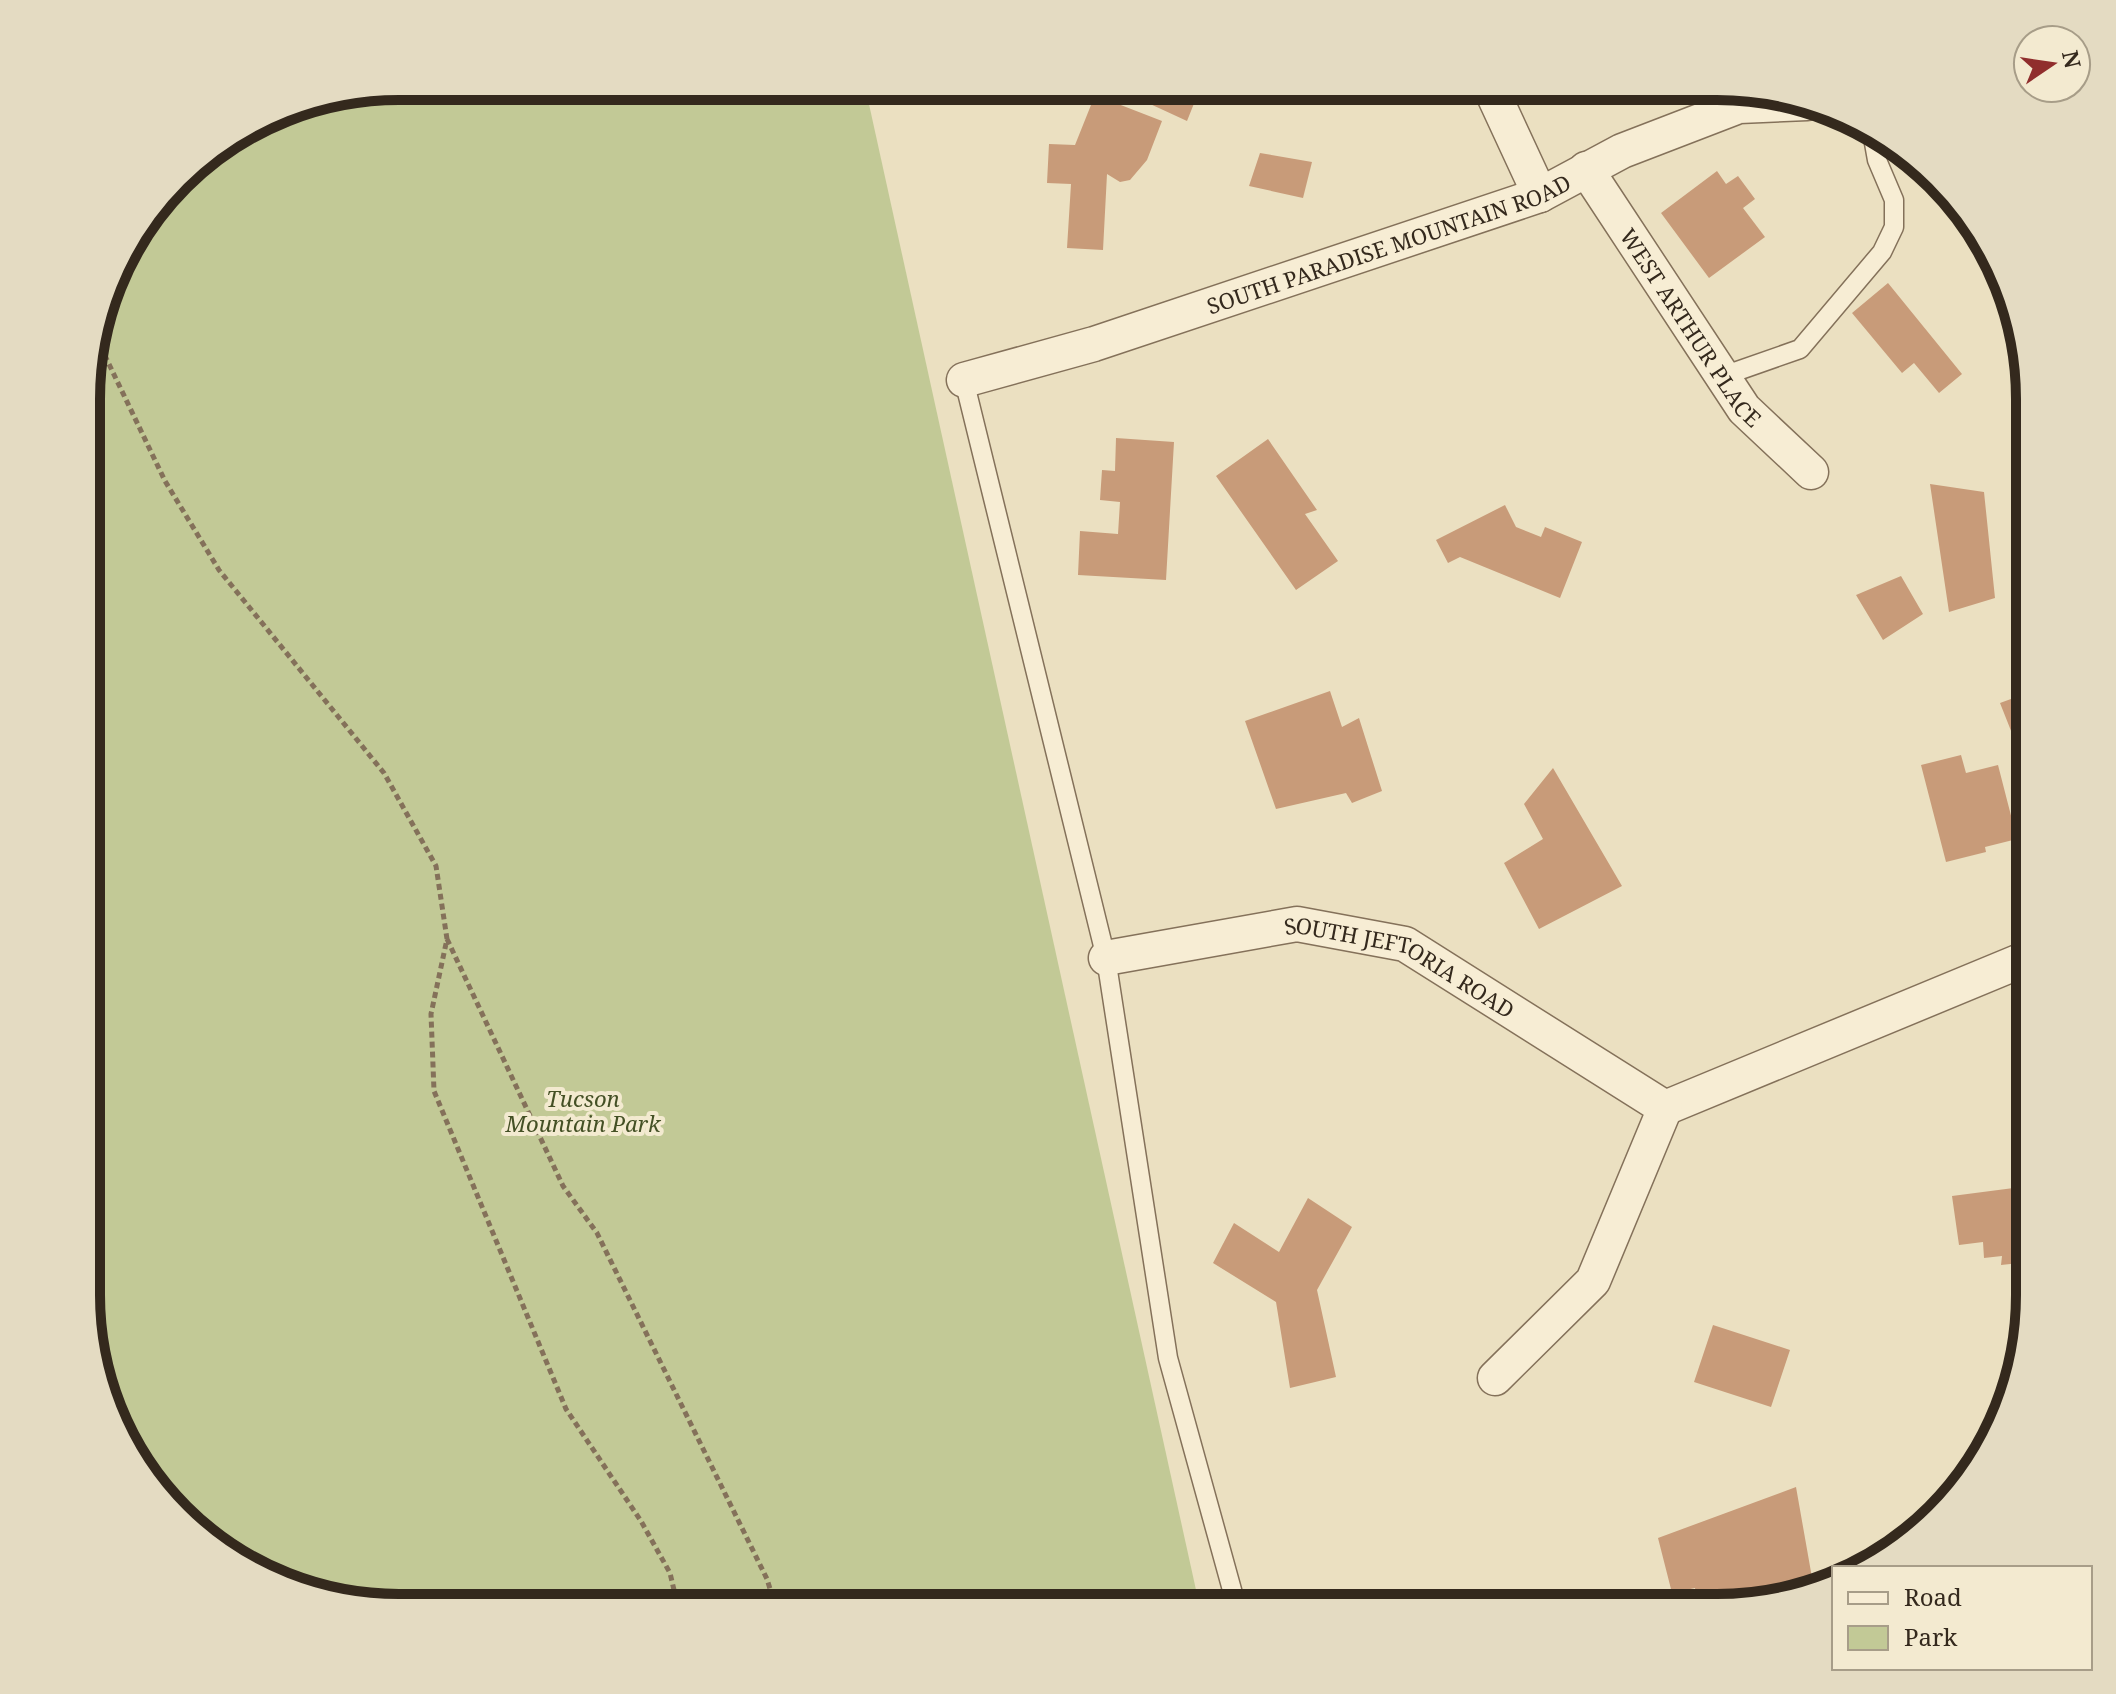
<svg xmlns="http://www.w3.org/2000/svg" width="2116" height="1694" font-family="'Noto Serif',serif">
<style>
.green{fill:#c2c996}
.building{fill:#c89b79}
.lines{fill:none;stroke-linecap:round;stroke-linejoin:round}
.lane-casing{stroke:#84715a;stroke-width:21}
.street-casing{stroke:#84715a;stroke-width:37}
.path{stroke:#84715a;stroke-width:5;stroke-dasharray:6 4;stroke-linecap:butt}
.lane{stroke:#f7edd4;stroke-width:18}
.street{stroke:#f7edd4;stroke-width:34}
.labels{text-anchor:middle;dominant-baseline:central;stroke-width:8;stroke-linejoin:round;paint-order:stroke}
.street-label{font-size:22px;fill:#34291d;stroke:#f3ead0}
.park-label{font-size:22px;font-style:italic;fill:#445025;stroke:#f3ead0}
.rim{fill:none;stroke:#34291d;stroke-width:10}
</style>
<rect width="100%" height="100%" fill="#ebe0c1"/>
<path class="green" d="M399 86H865L1200 1608 379 1607 280 1584 192 1530 118 1434 87 1316 89 358 128 243 193 163 298 103Z"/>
<path class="building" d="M1156 86H1201L1187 121 1148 103Z
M1095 95 1162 121 1147 160 1130 180 1120 182 1107 174 1103 250 1067 248 1071 184 1047 183 1049 144 1075 145Z
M1260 153 1312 162 1303 198 1249 186Z
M1717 171 1726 184 1738 176 1755 199 1743 208 1765 237 1709 278 1661 213Z
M1888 283 1962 374 1939 393 1914 363 1902 373 1852 313Z
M1116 438 1174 442 1166 580 1078 575 1080 531 1118 534 1120 502 1100 500 1102 470 1115 471Z
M1268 439 1317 510 1305 514 1338 561 1296 590 1216 476Z
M1930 484 1984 492 1995 598 1949 612Z
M1505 505 1516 527 1541 537 1545 527 1582 542 1560 598 1460 557 1448 563 1436 540Z
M1901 576 1923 614 1883 640 1856 595Z
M1330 691 1342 727 1359 718 1382 791 1352 803 1346 793 1276 809 1245 721Z
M2030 692V747L2019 751 2000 703Z
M1961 755 1966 773 1998 765 2017 839 1985 847 1986 852 1946 862 1921 765Z
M1553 768 1622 886 1539 929 1504 863 1543 839 1524 804Z
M2029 1186V1262L2001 1265 2002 1256 1984 1258 1983 1242 1959 1245 1952 1196Z
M1308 1198 1352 1227 1317 1290 1336 1377 1290 1388 1276 1302 1213 1263 1234 1223 1279 1252Z
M1713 1325 1790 1350 1771 1407 1694 1382Z
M1796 1487 1814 1589 1717 1608H1699L1695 1588 1672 1593 1658 1538Z"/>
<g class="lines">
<g class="lane-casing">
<path id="lane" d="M1723 376 1800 349 1882 252 1894 227V200L1877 160 1872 132
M964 380 1106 958 1168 1358 1237 1608"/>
</g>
<g class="street-casing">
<g id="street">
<path d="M1490 87 1540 195"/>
<path id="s1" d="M1586 169 1744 409 1811 472"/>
<path id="s2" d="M964 380 1094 344 1540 195 1622 151 1739 106 1807 103"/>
<path id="s3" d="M1106 958 1297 924 1405 944 1665 1108 2030 957"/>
<path d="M1495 1378 1593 1281 1665 1108"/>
</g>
</g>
<path class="path" d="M96 337 165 481 219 570 384 773 436 866 447 939 431 1014 434 1091 566 1409 641 1521 670 1573 678 1607
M447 939 563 1186 597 1233 767 1579 776 1608"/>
<use href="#lane" class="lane"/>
<use href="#street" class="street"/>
</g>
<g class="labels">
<g class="street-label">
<text stroke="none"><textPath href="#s2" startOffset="446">SOUTH PARADISE MOUNTAIN ROAD</textPath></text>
<text stroke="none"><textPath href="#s1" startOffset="190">WEST ARTHUR PLACE</textPath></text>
<text stroke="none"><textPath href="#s3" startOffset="306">SOUTH JEFTORIA ROAD</textPath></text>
</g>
<g class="park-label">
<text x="583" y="1098">Tucson<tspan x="583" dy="25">Mountain Park</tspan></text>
</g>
</g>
<path d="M0 0H2116V1694H0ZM399 100H1717A299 299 0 0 1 2016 399V1295A299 299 0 0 1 1717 1594H399A299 299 0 0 1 100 1295V399A299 299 0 0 1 399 100Z" fill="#e4dbc2" fill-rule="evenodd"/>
<path class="rim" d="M399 100H1717A299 299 0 0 1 2016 399V1295A299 299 0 0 1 1717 1594H399A299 299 0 0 1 100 1295V399A299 299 0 0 1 399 100Z"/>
<rect x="1832" y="1566" width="260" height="104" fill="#f3ead0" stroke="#a79d88" stroke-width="2"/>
<rect x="1848" y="1592" width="40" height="12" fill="#f7edd4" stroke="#a79d88" stroke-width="2"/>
<text x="1904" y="1606" font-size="24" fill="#34291d">Road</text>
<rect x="1848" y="1626" width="40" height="24" fill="#c2c996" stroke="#a79d88" stroke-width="2"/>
<text x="1904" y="1646" font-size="24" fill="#34291d">Park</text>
<g transform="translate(2052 64) rotate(77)"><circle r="38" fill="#f3ead0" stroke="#a79d88" stroke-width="2"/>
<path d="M0-6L14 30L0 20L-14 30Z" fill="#902e2d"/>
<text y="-12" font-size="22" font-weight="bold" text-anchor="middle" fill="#34291d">N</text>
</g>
</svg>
